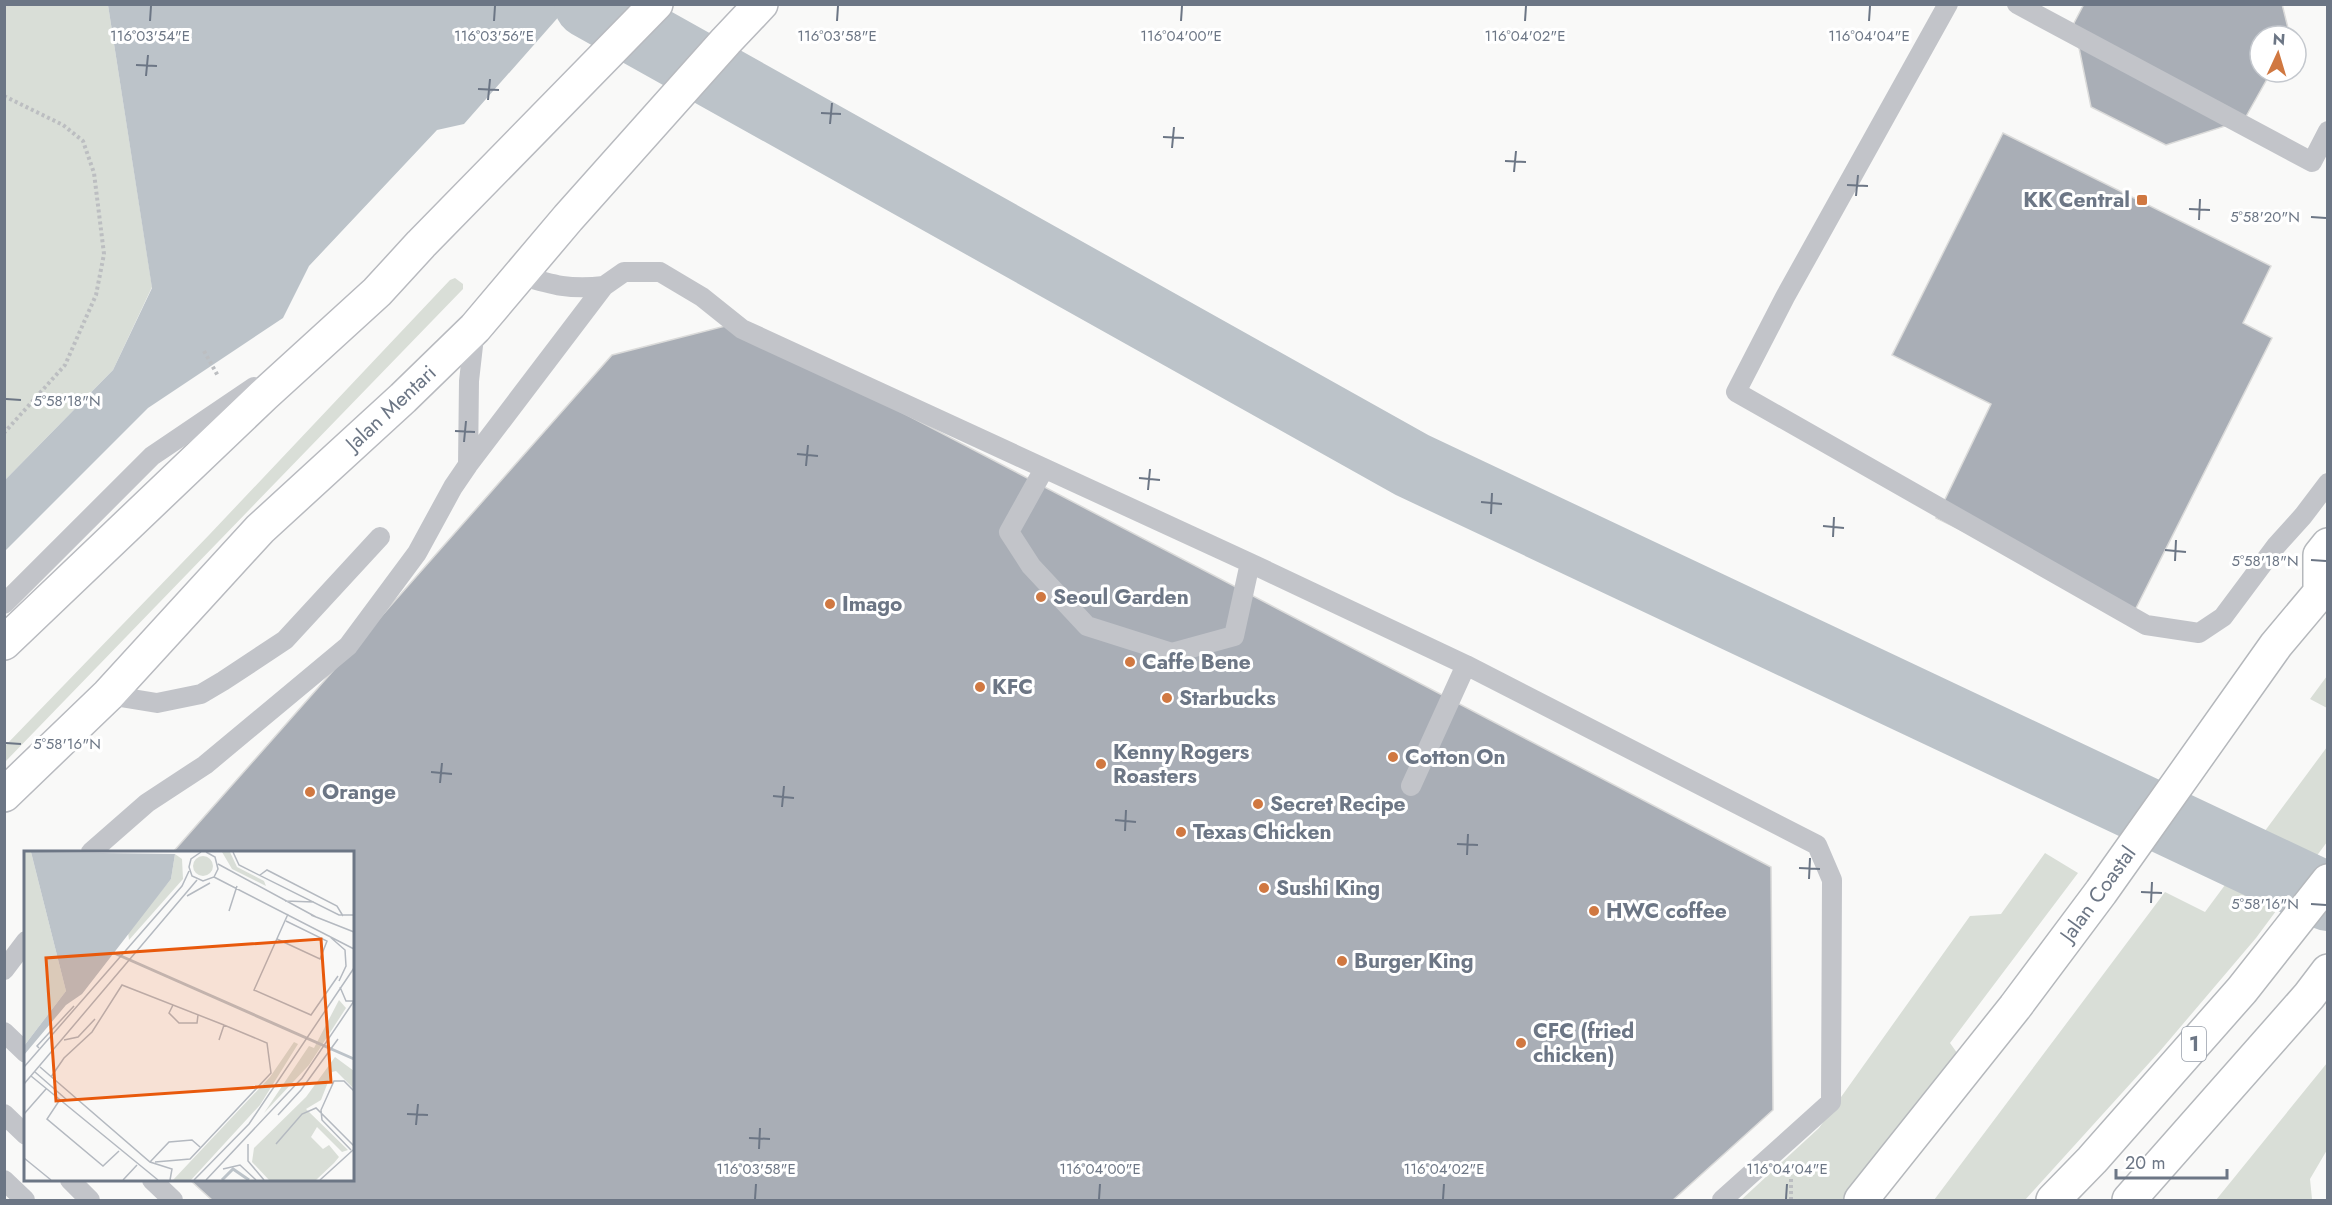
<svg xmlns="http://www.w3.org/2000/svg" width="2332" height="1205" font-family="Jost,sans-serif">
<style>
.green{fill:#d9ded7}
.water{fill:#bcc3c9}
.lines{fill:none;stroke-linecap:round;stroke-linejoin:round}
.river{stroke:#bcc3c9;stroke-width:68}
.building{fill:#a9aeb6;stroke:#dbdbda;stroke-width:1.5}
.primary-casing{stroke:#b8babf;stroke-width:36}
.highway-casing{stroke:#b5b8bc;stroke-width:36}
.path{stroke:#bcbec1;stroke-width:4;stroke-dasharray:3 3;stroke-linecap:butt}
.lane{stroke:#c2c4c9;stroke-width:20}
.primary{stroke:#fff;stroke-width:33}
.highway{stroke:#fff;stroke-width:33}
.ticks{fill:none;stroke:#6c7685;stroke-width:2}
.poi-dot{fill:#d07841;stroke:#fff;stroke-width:2}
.labels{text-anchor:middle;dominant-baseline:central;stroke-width:6;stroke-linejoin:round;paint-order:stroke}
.shield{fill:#fff;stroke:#989faa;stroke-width:1.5}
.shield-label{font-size:20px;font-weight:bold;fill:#6c7685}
.poi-label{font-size:21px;font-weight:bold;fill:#6c7685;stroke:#fff;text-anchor:start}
.street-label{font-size:21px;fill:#6c7685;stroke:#fff}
.inset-river{fill:none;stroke:#bcc3c9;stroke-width:3}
.inset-road{fill:none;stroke:#b4b9c0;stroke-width:1.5}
.view{fill:#e8590c;fill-opacity:0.15;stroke:#e8590c;stroke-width:3}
.inset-edge{fill:none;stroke:#6c7685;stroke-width:3}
.ticks-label{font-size:15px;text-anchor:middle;fill:#6c7685;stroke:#fff;stroke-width:6;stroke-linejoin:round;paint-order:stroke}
</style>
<rect width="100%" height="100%" fill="#f9f9f8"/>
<path class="green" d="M5 5H108L152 287 113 370 5 480Z
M455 278 463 284V289L5 762V746L209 535 450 280Z
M2327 676V708L2310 699Z
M2327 747V842L2256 938 2160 1051 2025 1200H1934L2165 892 2205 912Z
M2045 853 2078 873 1950 1043 1960 1057 1844 1200H1741L1819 1128 1970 916 2001 914Z
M2327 1063V1150L2310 1179 2312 1199 2314 1200H2216Z"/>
<path class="water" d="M108 5H569L464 124 437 130 309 266 283 318 148 408 5 551V480L113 370 152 288Z"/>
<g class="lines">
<path class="river" d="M588 4 1412 465 2328 897"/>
</g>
<path class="building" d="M2084 4H2282L2290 36H2260V72H2271L2244 120 2166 145 2091 107 2074 23Z
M2003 133 2271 266 2243 323 2272 338 2133 614 1936 518 1991 404 1892 355Z
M733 324 1771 867 1773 1110 1673 1200H212L190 1180H352V852H173L612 355Z"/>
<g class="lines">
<g class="primary-casing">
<path id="primary" d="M4 643 264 395 377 292 421 244 656 4
M4 795 108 695 260 529 403 398 475 328 568 218 726 41 761 4"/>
</g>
<g class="highway-casing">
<path id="highway" d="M2320 592V555L2328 545
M1861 1200 2015 1007 2101 892 2276 645 2328 583
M2053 1200 2092 1160 2242 990 2328 881
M2129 1200 2309 996 2328 971"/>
</g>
<path class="path" d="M4 96 63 125 83 141 94 173 104 254 96 295 65 365 4 433
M204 351 218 376
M1791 1200V1177"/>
<path class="lane" d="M1948 4 1785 297 1736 392 2146 625 2199 633 2223 617 2276 546 2303 516 2328 483
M2017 4 2312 162 2328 131
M520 275C553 285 569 290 604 286
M468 465 469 381 475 328
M1044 469 1009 532 1031 566 1087 626 1172 653 1234 636 1250 563
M4 604 152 456 254 387
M108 695 157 703 201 694 223 681 285 640 380 537
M1411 786 1466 665 1817 845 1832 880 1831 1102 1722 1200
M91 852 147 803 205 765 348 646 417 553 453 487 468 465 604 286 624 272H660L702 297 742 329 1250 563 1466 665
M4 970 26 941
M4 1032 26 1053
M4 1114 26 1135
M4 1180 25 1200
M70 1180 90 1200
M152 1180 173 1200"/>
<use href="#primary" class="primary"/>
<use href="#highway" class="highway"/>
</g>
<path class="ticks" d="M150 21 151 6M494 21 495 6M837 21 838 6M1181 21 1182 6M1525 21 1526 6M1869 21 1870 6M136 65 157 66M146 76 148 55M478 89 499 90M488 100 490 79M821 113 841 114M830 124 832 103M1163 137 1184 138M1172 148 1174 127M1505 161 1526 162M1514 172 1516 151M1847 185 1868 186M1856 196 1858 175M2189 209 2210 210M2311 217 2326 218M2199 220 2200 199M6 399 21 400M455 431 475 432M464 442 466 421M797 454 818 456M806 466 808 445M1139 478 1160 480M1148 490 1150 469M1481 502 1502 504M1491 514 1492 493M1823 526 1844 528M1833 537 1834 517M2165 550 2186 552M2311 560 2326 561M2175 561 2176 540M6 743 21 744M431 772 452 774M440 783 442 763M773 796 794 798M782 807 784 786M1115 820 1136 822M1125 831 1126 810M1457 844 1478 845M1467 855 1468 834M1799 868 1820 869M1809 879 1810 858M2141 892 2162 893M2151 903 2152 882M2311 904 2326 905M407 1114 428 1115M416 1125 418 1104M749 1138 770 1139M759 1149 760 1128M755 1199 756 1184M1099 1199 1100 1184M1443 1199 1444 1184M1786 1199 1787 1184"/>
<g class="poi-dot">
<rect x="2136" y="194" width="12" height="12" rx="3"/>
<circle cx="1041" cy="597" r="6"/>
<circle cx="830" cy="604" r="6"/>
<circle cx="1130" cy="662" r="6"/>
<circle cx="980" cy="687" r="6"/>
<circle cx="1167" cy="698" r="6"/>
<circle cx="1393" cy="757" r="6"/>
<circle cx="1101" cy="764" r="6"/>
<circle cx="310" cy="792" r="6"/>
<circle cx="1258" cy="804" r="6"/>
<circle cx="1181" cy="832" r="6"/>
<circle cx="1264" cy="888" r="6"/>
<circle cx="1594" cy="911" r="6"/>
<circle cx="1342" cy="961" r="6"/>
<circle cx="1521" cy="1043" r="6"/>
</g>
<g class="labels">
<rect class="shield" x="2182" y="1027" width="24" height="34" rx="4.5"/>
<g class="shield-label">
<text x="2194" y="1044">1</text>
</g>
<g class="poi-label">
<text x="2130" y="200" text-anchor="end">KK Central</text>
<text x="1053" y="597">Seoul Garden</text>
<text x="842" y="604">Imago</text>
<text x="1142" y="662">Caffe Bene</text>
<text x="992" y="687">KFC</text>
<text x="1179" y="698">Starbucks</text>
<text x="1113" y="752">Kenny Rogers<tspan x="1113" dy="24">Roasters</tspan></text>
<text x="1405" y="757">Cotton On</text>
<text x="322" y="792">Orange</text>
<text x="1270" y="804">Secret Recipe</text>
<text x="1193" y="832">Texas Chicken</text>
<text x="1276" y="888">Sushi King</text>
<text x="1606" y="911">HWC coffee</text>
<text x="1354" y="961">Burger King</text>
<text x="1533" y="1031">CFC (fried<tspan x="1533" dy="24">chicken)</tspan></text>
</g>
<g class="street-label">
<text transform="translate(391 408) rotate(-43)">Jalan Mentari</text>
<text transform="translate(2098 894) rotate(-54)">Jalan Coastal</text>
</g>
</g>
<g transform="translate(24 851)">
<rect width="330" height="330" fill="#f9f9f8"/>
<path d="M0 1H7L42 140 0 195ZM198 1H206L213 16 240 30 242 35 208 18ZM151 3 158 8 159 28 105 89 104 81 147 28ZM169 15a10 10 0 1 1 20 0a10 10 0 1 1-20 0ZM315 149 322 157 285 214 240 262 285 195 290 197ZM270 191 274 193 236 254 167 329H149L246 226ZM311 206 330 220V238L312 220 308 221 297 249 282 258 324 299 318 301 293 276 287 286 299 298 305 294 315 306 310 312 292 329H245L228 311 230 297 282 246Z" fill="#d9ded7"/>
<path d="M7 1 151 3 147 28 58 143 42 154 0 204V195L42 140Z" fill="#bcc3c9"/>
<path class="inset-river" d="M90 102 330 208M198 329 209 318 225 329"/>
<path class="inset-road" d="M177 1 167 8 165 16 168 25 179 30 190 26 194 18 191 6 182 1M209 1 215 14 315 64H330M194 13 292 66M236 24 243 19 313 55 319 65M190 26 330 98M163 45 186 32M261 50 290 51M205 60 213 35M264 63 230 139 287 164 314 125M287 64 330 81M305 85 321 99 322 115 315 130M253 88 296 108 303 90 262 70M316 136 322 150H330M149 154 145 162 155 172H173L174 164M40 189 54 186 71 168M15 197 13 195 50 155M0 216 158 35 165 20M16 216 126 311 148 318 146 329M11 221 43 249M7 225 134 329M27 226 40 207 68 181 98 134 200 174M0 233 173 29M35 250 23 268 79 315 95 300M0 263 22 238M254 264 277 239 314 188M224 293V310L240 329M252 293 278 263 292 257 330 295M327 299 298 269 297 259 310 230H320L330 240M0 307 27 329M126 311 145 291 168 289 176 296M131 311 166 308 247 222 243 192 200 174 195 189M199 318 216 314 232 329M99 329 113 314M170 329 225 273 330 117M182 329 278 227 330 150M296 329 329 299"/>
<path class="view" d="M297 88 307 231 32 250 22 107Z"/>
<rect width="330" height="330" class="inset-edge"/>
</g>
<g class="ticks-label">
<text x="150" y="41">116°03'54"E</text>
<text x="494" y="41">116°03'56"E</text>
<text x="837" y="41">116°03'58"E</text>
<text x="1181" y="41">116°04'00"E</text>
<text x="1525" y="41">116°04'02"E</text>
<text x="1869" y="41">116°04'04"E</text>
<text x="2265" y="222">5°58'20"N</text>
<text x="67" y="406">5°58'18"N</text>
<text x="2265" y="566">5°58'18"N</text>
<text x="67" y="749">5°58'16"N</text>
<text x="2265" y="909">5°58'16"N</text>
<text x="756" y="1174">116°03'58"E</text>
<text x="1100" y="1174">116°04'00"E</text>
<text x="1444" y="1174">116°04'02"E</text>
<text x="1787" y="1174">116°04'04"E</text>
</g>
<rect width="2332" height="1205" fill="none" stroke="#6c7685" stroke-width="12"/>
<g transform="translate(2278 54) rotate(4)"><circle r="28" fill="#ffffff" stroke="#c4c8ce" stroke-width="1.5"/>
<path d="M0-4.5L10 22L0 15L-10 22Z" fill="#d07841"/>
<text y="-9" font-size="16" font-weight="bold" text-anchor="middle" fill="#6c7685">N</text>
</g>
<path d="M2116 1169v9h111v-9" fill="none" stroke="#6c7685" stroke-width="3"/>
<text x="2125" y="1169" font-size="18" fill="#6c7685" stroke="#ffffff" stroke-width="4.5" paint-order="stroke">20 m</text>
</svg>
